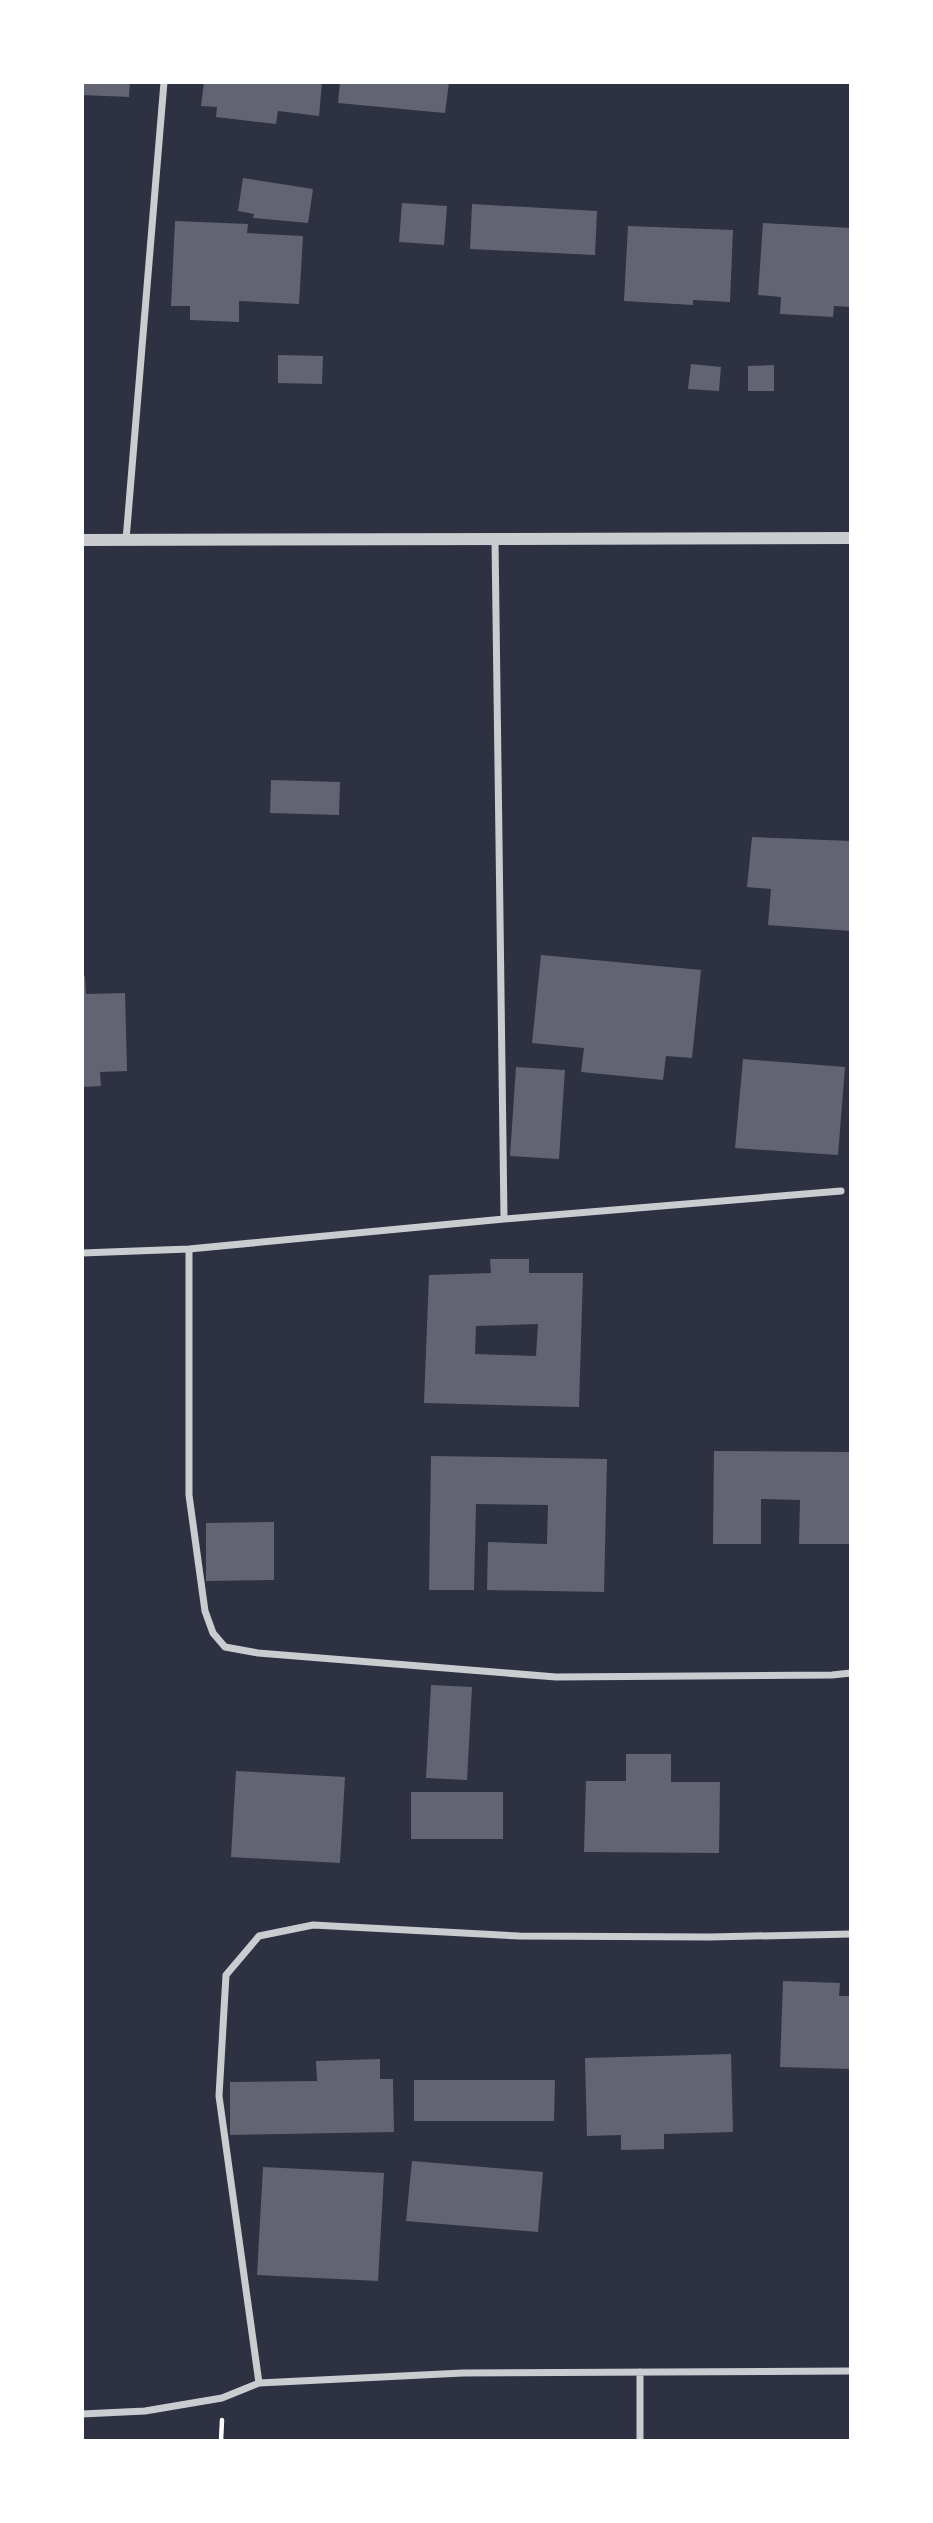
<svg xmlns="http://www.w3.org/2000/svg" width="933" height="2523" font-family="Raleway,sans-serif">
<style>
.building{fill:#626471;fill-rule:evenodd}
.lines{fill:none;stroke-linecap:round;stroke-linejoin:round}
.path{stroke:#fff;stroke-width:4.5}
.minor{stroke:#caccd0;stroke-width:7}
.tertiary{stroke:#caccd0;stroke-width:12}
</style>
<rect width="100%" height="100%" fill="#2d3142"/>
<path class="building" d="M82 82H130L129 97 82 95Z
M204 82H322L319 116 278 111 276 124 216 117 217 107 201 106Z
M340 82H449L445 113 338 103Z
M243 178 313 189 308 223 253 218 254 214 238 211Z
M402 203 447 206 444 245 399 242Z
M472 204 597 211 595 255 470 249Z
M175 221 248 224 247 233 303 236 299 304 239 301V322L190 320V306H171Z
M763 223 851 228V307L834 306 833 317 780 314 781 297 758 295Z
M628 226 733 230 730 302 693 300V305L624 301Z
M278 355 323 356 322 384 278 383Z
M691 364 721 367 719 391 688 389Z
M774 365V391H748V366Z
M271 780 340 782 339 815 270 813Z
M752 837 851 841V931L768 925 771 889 747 887Z
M541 955 701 970 692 1058 666 1056 663 1080 581 1072 584 1048 532 1043Z
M82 976H85L86 994 125 993 127 1071 100 1072 101 1086 82 1087Z
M743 1059 845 1067 838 1155 735 1148Z
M516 1067 565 1070 559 1159 510 1156Z
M490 1259H529V1273H583L579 1407 424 1403 429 1275 491 1273ZM538 1324 536 1356 475 1354 476 1326Z
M714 1451 851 1452V1544H799L800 1500 761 1499V1544H713Z
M431 1456 607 1459 604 1592 487 1590 488 1542 547 1544 548 1505 476 1504 474 1590H429Z
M274 1522V1580L206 1581V1523Z
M431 1685 472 1687 467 1780 426 1778Z
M626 1754H671V1782H720L719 1853 584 1852 586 1781H626Z
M236 1771 345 1777 340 1863 231 1857Z
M411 1792H503V1839H411Z
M783 1981 840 1983 839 1996H851V2069L780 2067Z
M731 2054 733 2132 664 2134V2149L621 2150V2135L587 2136 585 2058Z
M380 2059V2079H393L394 2132 230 2135V2082L317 2081 316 2061Z
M414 2080H555L554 2121H414Z
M412 2161 543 2172 538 2232 406 2221Z
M263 2167 384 2173 378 2281 257 2275Z"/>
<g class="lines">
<path class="path" d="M221 2441 222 2420"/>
<path class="minor" d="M126 540 164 82
M504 1219 841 1191
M189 1249V1495L205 1611 213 1633 225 1647 258 1653 556 1677 832 1675 851 1673
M82 1253 189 1249 504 1219 495 540
M640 2372V2441
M259 2383 219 2096 226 1975 259 1936 313 1925 519 1936 710 1937 851 1934
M82 2414 145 2411 222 2398 259 2383 463 2373 851 2371"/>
<path class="tertiary" d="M82 540 851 538"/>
</g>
<rect width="933" height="2523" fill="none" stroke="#ffffff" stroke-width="168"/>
</svg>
